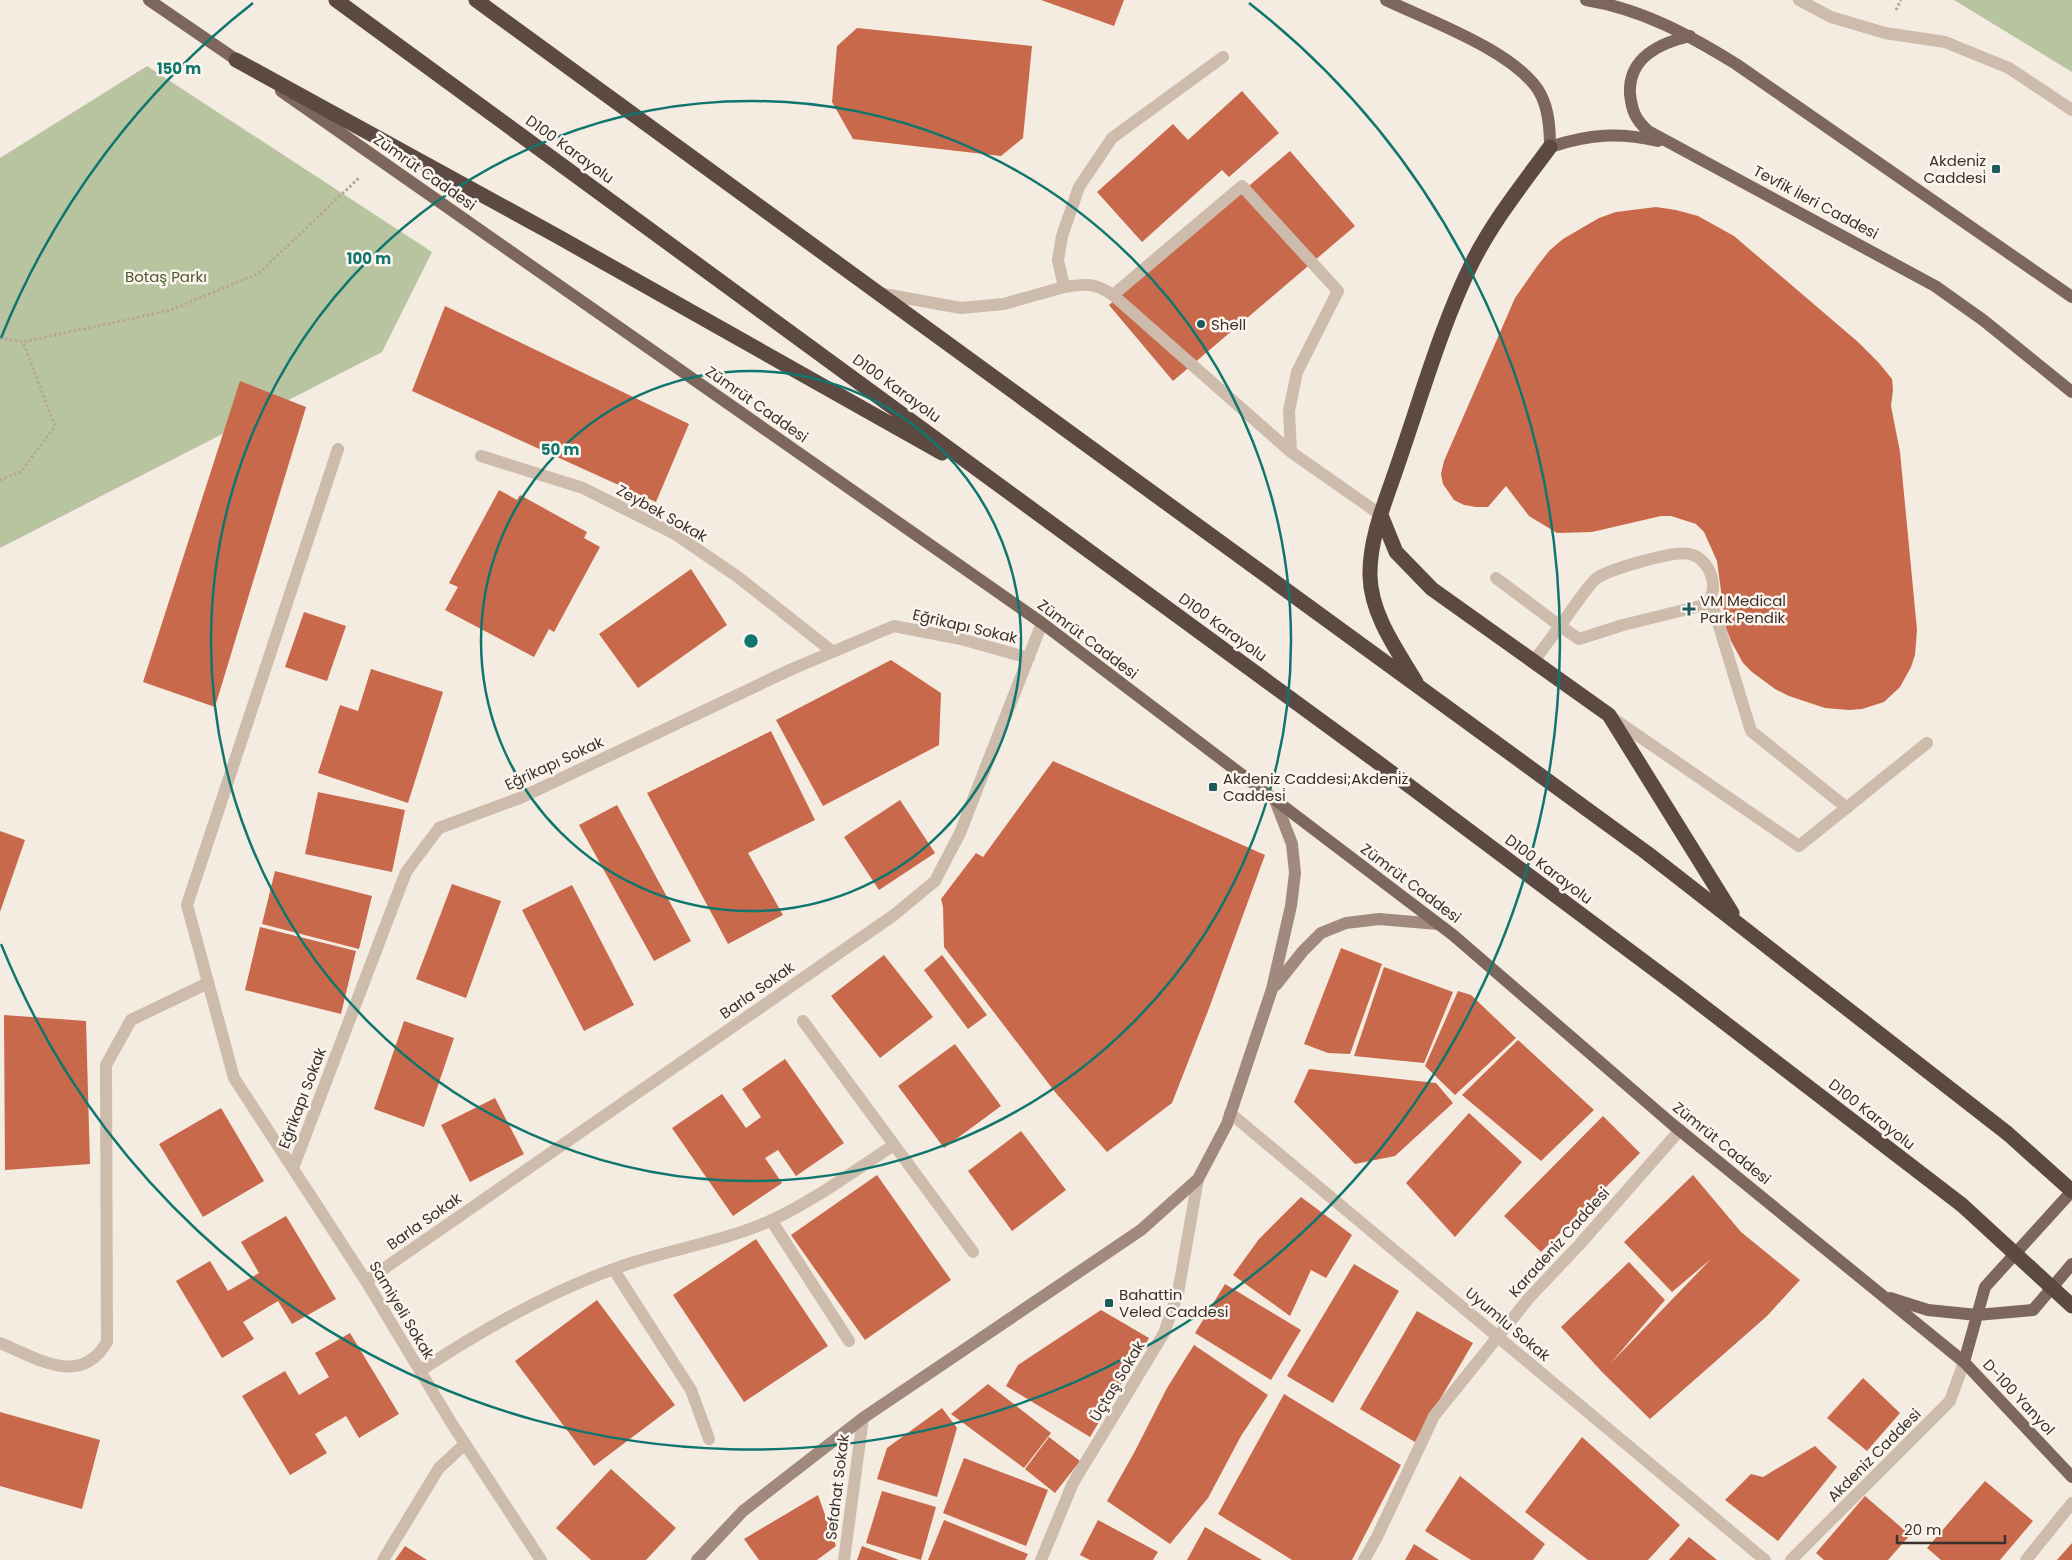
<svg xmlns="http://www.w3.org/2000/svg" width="2072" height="1560" font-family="Poppins,sans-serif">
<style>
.green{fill:#b8c4a0}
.building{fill:#c8694b}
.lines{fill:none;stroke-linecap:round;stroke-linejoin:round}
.path{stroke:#b9a596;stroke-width:3;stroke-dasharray:2.5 2.5;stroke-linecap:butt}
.lane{stroke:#cdbbac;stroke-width:12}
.street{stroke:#cdbbac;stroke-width:12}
.secondary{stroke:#a18a7d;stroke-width:12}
.primary{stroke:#7d675c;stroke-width:12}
.highway{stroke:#5c4a42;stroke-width:15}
.highway-bridge{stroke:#5c4a42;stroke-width:15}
.ring{fill:none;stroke:#0f766e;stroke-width:2.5}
.poi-dot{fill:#1f5a5e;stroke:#fbf5ee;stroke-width:2}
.labels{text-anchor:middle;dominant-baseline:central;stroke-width:5;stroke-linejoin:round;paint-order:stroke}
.street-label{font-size:15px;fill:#3b302b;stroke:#fbf5ee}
.poi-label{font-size:15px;fill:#3b302b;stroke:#fbf5ee;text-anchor:start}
.park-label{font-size:15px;fill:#4a5a2e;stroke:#fbf5ee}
.centre{fill:#0f766e;stroke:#fbf5ee;stroke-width:2.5}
.ring-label{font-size:15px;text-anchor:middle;font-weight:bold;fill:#0f766e;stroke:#fbf5ee;stroke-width:5;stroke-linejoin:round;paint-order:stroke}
</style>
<rect width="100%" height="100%" fill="#f4ebe1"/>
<path class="green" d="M1954 0H2072V72Z
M147 66 432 252 382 352 0 548V158Z"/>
<path class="building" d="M1041 0H1124L1114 26Z
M857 28 1032 46 1023 138 1001 156 853 139 832 102 837 46Z
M1242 91 1279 133 1229 177 1222 170 1142 242 1097 192 1173 124 1188 140Z
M1290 151 1355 226 1173 381 1109 305Z
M1656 207 1676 210 1698 216 1734 236 1858 342 1879 363 1892 379 1893 390 1891 406 1900 452 1917 630 1915 655 1911 667 1900 687 1884 702 1862 709 1849 710 1825 708 1789 696 1775 689 1752 672 1743 663 1731 641 1726 628 1717 561 1704 532 1696 524 1671 516H1661L1592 532 1557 533 1529 516 1506 486 1488 507H1476L1464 505 1454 500 1443 484 1441 474 1444 461 1515 298 1538 265 1550 250 1563 239 1599 218 1616 212Z
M445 306 689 424 656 502 412 391Z
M240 381 306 407 215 707 143 682Z
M499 490 517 500 520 495 587 532 584 538 600 547 554 632 549 629 534 657 445 610 458 587 449 583Z
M691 569 727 625 638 688 599 634Z
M304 612 346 626 327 681 285 667Z
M891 660 941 693 939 745 823 806 776 720Z
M371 669 443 692 408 803 318 773 340 705 358 711Z
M771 731 815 820 748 853 783 915 728 944 647 793Z
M1053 761 1265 855 1208 1011 1172 1103 1107 1152 1055 1092 944 947 943 907 941 899 976 853 983 857Z
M318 792 405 810 392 872 305 854Z
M900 800 935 853 879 890 844 837Z
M617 805 691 941 654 961 579 825Z
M0 831 25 840 0 912Z
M275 871 372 896 359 949 262 924Z
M452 884 501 901 466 998 416 979Z
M572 885 634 1005 584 1031 522 910Z
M260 927 356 951 341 1014 245 990Z
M1341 948 1382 964 1350 1054 1328 1053 1304 1044Z
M884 955 933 1017 880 1058 831 996Z
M942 955 987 1015 968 1029 924 970Z
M1384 967 1453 992 1424 1063 1354 1056Z
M1458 991 1471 995 1516 1038 1455 1095 1425 1066Z
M4 1015 86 1021 90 1164 5 1170Z
M404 1021 454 1038 424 1127 374 1109Z
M1518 1040 1594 1110 1541 1161 1462 1095Z
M955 1044 1001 1106 944 1148 898 1086Z
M785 1059 844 1143 796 1176 778 1150 765 1158 782 1183 733 1216 672 1128 722 1094 746 1128 761 1117 742 1089Z
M1309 1069 1436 1083 1453 1103 1395 1156 1355 1164 1294 1102Z
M495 1098 524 1154 470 1182 441 1125Z
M221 1108 264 1181 203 1217 159 1144Z
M1469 1113 1522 1162 1455 1237 1406 1183Z
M1603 1116 1640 1153 1541 1252 1504 1216Z
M1021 1131 1066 1190 1012 1231 968 1171Z
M877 1175 951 1280 865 1340 791 1235Z
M1693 1175 1741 1232 1800 1280 1767 1316 1650 1419 1602 1372 1561 1327 1629 1262 1665 1300 1610 1364 1711 1259 1672 1292 1624 1242Z
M1301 1197 1352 1235 1326 1278 1311 1270 1290 1316 1233 1275 1259 1239Z
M286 1216 336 1299 292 1324 278 1301 243 1322 254 1339 222 1358 176 1281 210 1261 228 1291 259 1273 241 1242Z
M756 1239 828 1346 744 1402 673 1295Z
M1354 1264 1399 1291 1333 1403 1287 1376Z
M1225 1284 1301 1330 1271 1380 1195 1333Z
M597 1300 675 1405 594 1466 515 1361Z
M1101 1310 1149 1338 1090 1437 1006 1386 1018 1365Z
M1417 1311 1473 1343 1415 1442 1360 1409Z
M350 1333 399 1414 359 1438 346 1416 315 1434 327 1453 290 1475 242 1396 285 1371 299 1395 329 1377 315 1353Z
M1194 1345 1268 1395 1241 1436 1208 1498 1170 1544 1107 1501 1135 1451 1167 1388Z
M1863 1378 1900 1413 1867 1451 1827 1418Z
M988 1384 1051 1433 1024 1468 951 1414Z
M1284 1394 1401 1465 1352 1560H1292L1218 1514Z
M942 1408 957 1428 937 1497 877 1479 887 1448Z
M0 1412 100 1440 82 1509 0 1486Z
M1049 1437 1080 1461 1055 1493 1025 1469Z
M1582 1437 1680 1525 1648 1560H1588L1525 1512Z
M1815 1446 1837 1467 1778 1541 1725 1500 1751 1474 1763 1477Z
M964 1458 1048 1490 1026 1546 943 1513Z
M611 1469 676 1528 646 1560H591L556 1528Z
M1460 1476 1545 1544 1533 1560H1471L1425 1531Z
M1985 1481 2033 1521 2000 1560H1941L1927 1548Z
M882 1491 936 1507 921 1560 866 1543Z
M818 1495 836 1546 817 1560H759L744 1539Z
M1865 1496 1910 1535 1888 1560H1824L1816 1553Z
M944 1520 1028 1554 1025 1560H928Z
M1098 1520 1158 1552 1153 1560H1090L1080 1555Z
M1205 1527 1262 1560H1187Z
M1689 1537 1717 1560H1669Z
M2072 1543V1560H2057Z
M1414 1544 1439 1560H1405Z
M405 1546 427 1560H395Z
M862 1546 899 1560H857Z"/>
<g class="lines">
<path class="path" d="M1896 10 1901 0
M0 338 23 342 171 310 259 273 360 177
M0 480 21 472 55 426 23 342"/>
<path class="lane" d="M1799 0 1831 17 1885 33 1945 42 2009 68 2072 110
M1064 287C1085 284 1094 282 1113 295L1291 452 1381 515
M1113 295 1242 186 1338 291 1297 372 1289 411 1291 452
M1496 578 1560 626C1567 617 1590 582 1597 578 1611 569 1674 550 1690 554 1711 559 1722 592 1704 605L1623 625 1579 639 1560 626 1533 662
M1711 600 1751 731 1847 808
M1611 717 1799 846 1927 743
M803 1021 973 1252
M771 1220 849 1341
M614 1270 691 1390 709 1439
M420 1371C486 1327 555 1288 631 1263 678 1248 728 1240 772 1220 815 1200 855 1170 894 1145
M383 1560 439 1468 465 1444"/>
<path class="street" d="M878 293 961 308 1004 304 1064 287 1058 260 1062 236 1079 187 1112 138 1223 57
M338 449 187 905 234 1078 366 1281 452 1424 541 1560
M481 456 583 488 675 534 738 577 833 652
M1230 1113 1765 1560
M293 1168 406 872 439 828 520 798 792 669 894 626 961 639 1029 658
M366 1281 894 915 935 881 960 833 1042 623
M0 1343C37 1358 80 1388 107 1342L106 1065 131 1020 208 983
M844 1560 863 1418
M1041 1560 1073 1483 1164 1333 1178 1293 1198 1179
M1364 1560 1377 1537 1434 1416 1529 1298 1580 1244 1680 1130
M1791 1560 1950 1401 1964 1362
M2026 1560 2072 1503"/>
<path class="secondary" d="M1276 985 1303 951 1321 933 1346 923 1379 919 1438 924
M697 1560 743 1511 863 1418 1141 1230 1198 1179 1227 1124 1272 989 1291 906 1295 873 1292 844 1275 800"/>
<path class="primary" d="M149 0 244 65
M1386 0C1428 20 1520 53 1541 95 1549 111 1550 129 1550 147 1589 134 1619 132 1658 141
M1586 0C1642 9 1689 35 1736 64L2072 297
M1690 36C1660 43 1628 57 1630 94 1632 112 1636 120 1648 131L1935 286 1983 320 2072 392
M281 91 1042 623 1453 935 1672 1124 1964 1362 2072 1477
M1890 1298 1928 1310 1977 1315 2033 1310 2072 1264
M1964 1362 1985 1287 2072 1191"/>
<path class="highway" d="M336 0 1376 761 1682 990 1962 1205
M476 0 1647 853 2007 1133
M236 60 557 236 942 453
M1381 515 1396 552 1432 589 1609 715 1732 913
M1416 682C1397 650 1371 615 1370 576 1369 535 1389 493 1401 455 1423 391 1442 324 1472 263 1493 221 1522 185 1550 147"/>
<path class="highway-bridge" d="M2007 1133 2072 1191
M1962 1205 2072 1306"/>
</g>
<g class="ring">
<circle cx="751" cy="641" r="270"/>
<circle cx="751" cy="641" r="540"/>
<path d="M1 338A809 809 0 0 1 253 3M1249 3A809 809 0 1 1 1 944"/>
</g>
<g class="poi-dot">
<rect x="1991" y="164" width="10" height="10" rx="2.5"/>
<circle cx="1201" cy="324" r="5"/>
<path d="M1686.5 601.5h5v5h5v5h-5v5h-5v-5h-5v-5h5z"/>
<rect x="1208" y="782" width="10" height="10" rx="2.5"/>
<rect x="1104" y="1298" width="10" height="10" rx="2.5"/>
</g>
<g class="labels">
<g class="street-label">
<text transform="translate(570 149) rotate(36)">D100 Karayolu</text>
<text transform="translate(425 172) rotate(35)">Zümrüt Caddesi</text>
<text transform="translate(1816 202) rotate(28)">Tevfik İleri Caddesi</text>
<text transform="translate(897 388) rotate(36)">D100 Karayolu</text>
<text transform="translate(757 404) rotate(35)">Zümrüt Caddesi</text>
<text transform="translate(662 513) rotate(29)">Zeybek Sokak</text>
<text transform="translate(965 626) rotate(13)">Eğrikapı Sokak</text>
<text transform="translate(1223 627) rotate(36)">D100 Karayolu</text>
<text transform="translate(1088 639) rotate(37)">Zümrüt Caddesi</text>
<text transform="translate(554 763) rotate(-25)">Eğrikapı Sokak</text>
<text transform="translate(1549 869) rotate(37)">D100 Karayolu</text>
<text transform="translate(1411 883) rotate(37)">Zümrüt Caddesi</text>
<text transform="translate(757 990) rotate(-35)">Barla Sokak</text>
<text transform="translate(302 1098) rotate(-69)">Eğrikapı Sokak</text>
<text transform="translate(1872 1114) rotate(38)">D100 Karayolu</text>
<text transform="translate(1722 1143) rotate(39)">Zümrüt Caddesi</text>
<text transform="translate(424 1221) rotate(-35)">Barla Sokak</text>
<text transform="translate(1559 1242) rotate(-48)">Karadeniz Caddesi</text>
<text transform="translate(402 1310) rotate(59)">Samiyeli Sokak</text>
<text transform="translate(1508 1324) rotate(40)">Uyumlu Sokak</text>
<text transform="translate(1117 1381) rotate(-59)">Üçtaş Sokak</text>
<text transform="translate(2019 1397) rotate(47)">D-100 Yanyol</text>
<text transform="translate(1874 1455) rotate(-45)">Akdeniz Caddesi</text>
<text transform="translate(837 1487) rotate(-83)">Sefahat Sokak</text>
</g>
<g class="poi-label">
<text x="1986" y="160" text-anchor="end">Akdeni̇z<tspan x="1986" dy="17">Caddesi̇</tspan></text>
<text x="1211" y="324">Shell</text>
<text x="1700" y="600">VM Medical<tspan x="1700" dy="17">Park Pendik</tspan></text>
<text x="1223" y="778">Akdeniz Caddesi;Akdeni̇z<tspan x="1223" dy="17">Caddesi̇</tspan></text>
<text x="1119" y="1294">Bahattin<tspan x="1119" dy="17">Veled Caddesi</tspan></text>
</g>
<g class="park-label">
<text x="166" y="276">Botaş Parkı</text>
</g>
</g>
<circle cx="751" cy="641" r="8" class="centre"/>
<g class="ring-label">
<text x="179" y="74">150 m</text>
<text x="369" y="264">100 m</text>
<text x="560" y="455">50 m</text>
</g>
<path d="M1897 1535v8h108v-8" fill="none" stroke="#3b302b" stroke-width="2.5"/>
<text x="1904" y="1535" font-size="15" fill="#3b302b" stroke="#fbf5ee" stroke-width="4" paint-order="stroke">20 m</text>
</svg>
